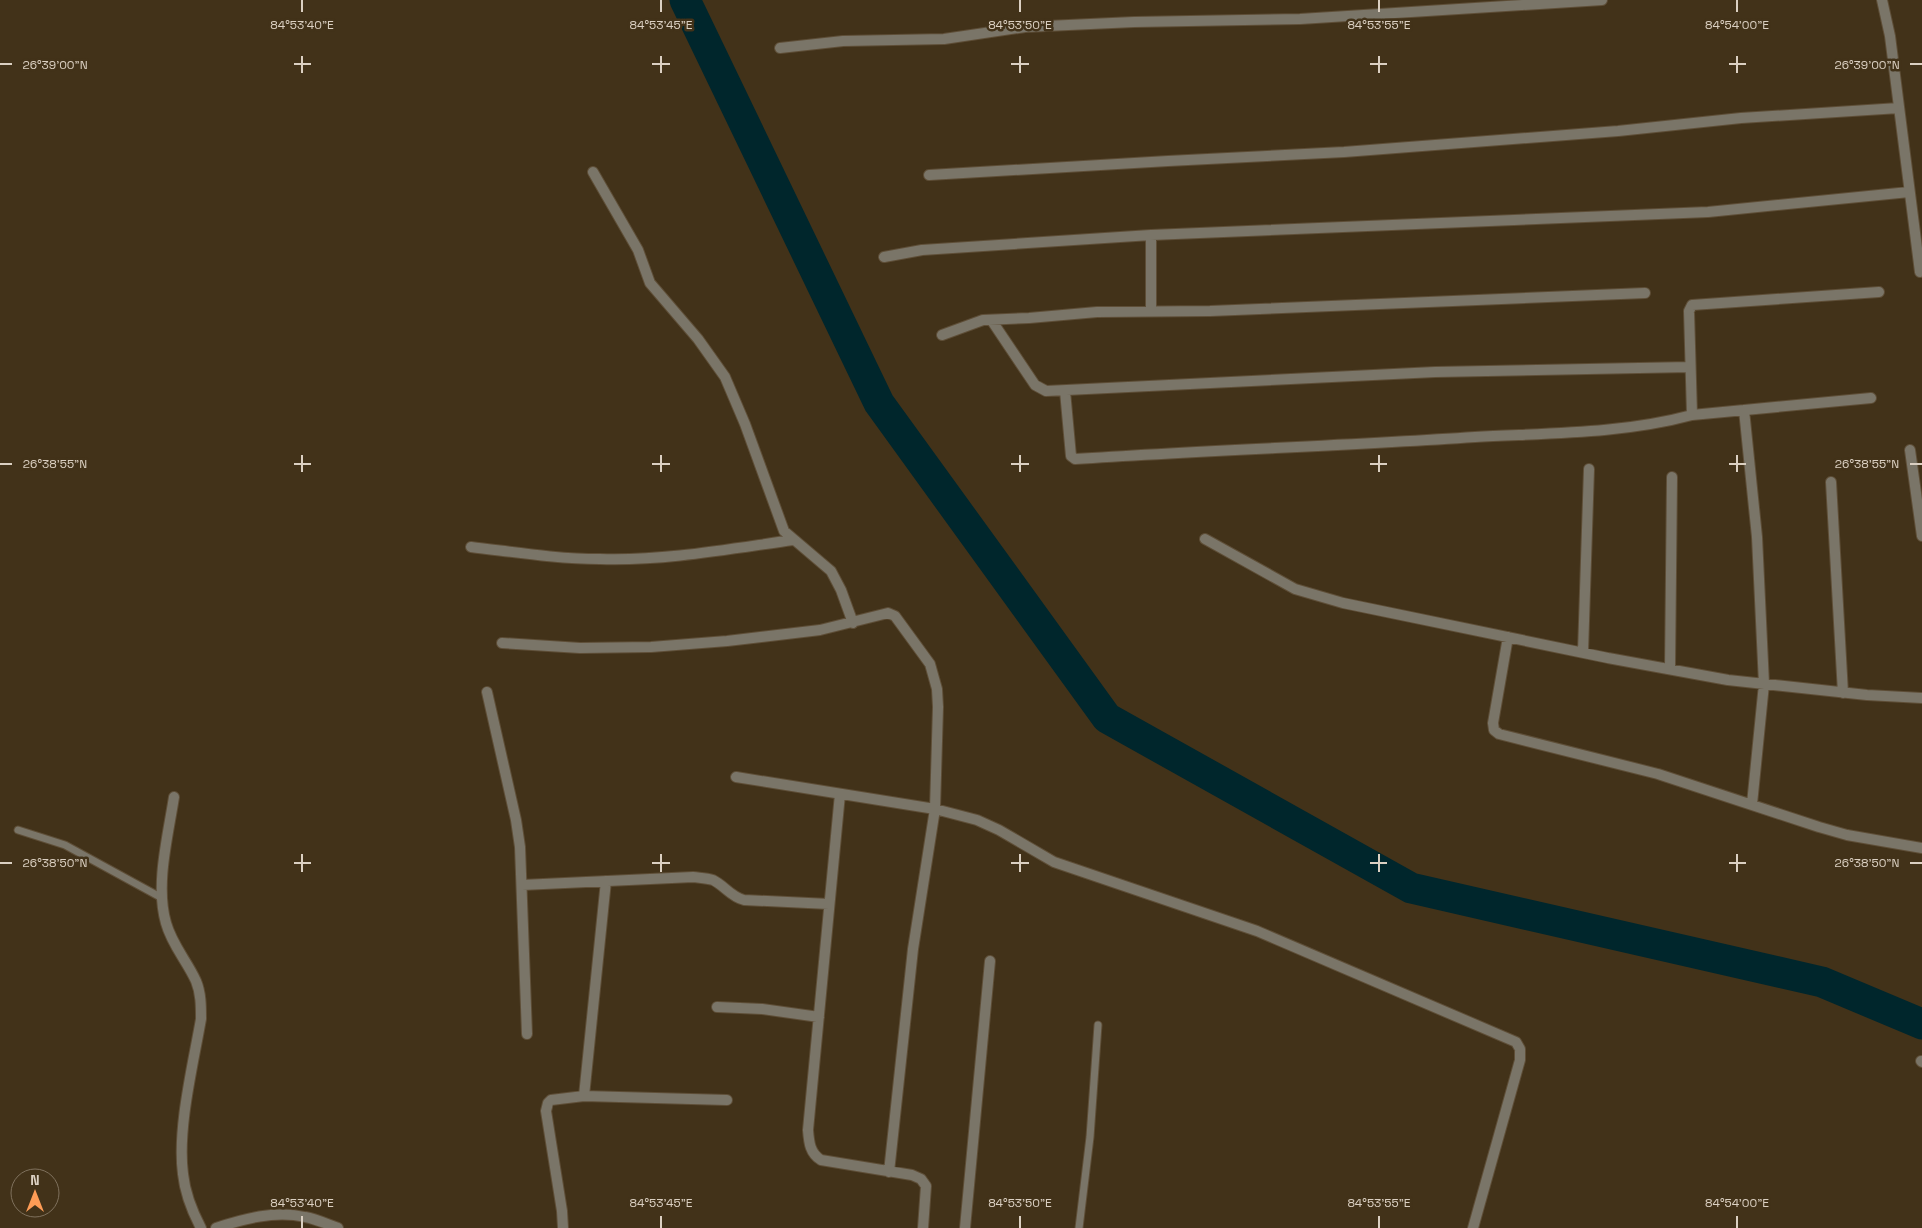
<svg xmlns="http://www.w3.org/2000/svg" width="1922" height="1228" font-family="'Space Grotesk',sans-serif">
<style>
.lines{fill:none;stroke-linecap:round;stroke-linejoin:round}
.river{stroke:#00262c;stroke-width:31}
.lane-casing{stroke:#5e4e37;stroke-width:9}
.street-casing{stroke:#5e4e37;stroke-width:12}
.lane{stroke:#7a7568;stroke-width:7}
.street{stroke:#7a7568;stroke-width:10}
.ticks{fill:none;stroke:#dbd0c2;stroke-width:2}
.ticks-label{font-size:12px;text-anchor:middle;fill:#dbd0c2;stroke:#423219;stroke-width:5;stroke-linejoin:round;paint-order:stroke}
</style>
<rect width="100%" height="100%" fill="#423219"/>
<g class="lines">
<path class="river" d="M685 0 879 403 1107 718 1411 888 1822 982 1922 1024"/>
<g class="lane-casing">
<path id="lane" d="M18 830 65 845 162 898
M1079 1228 1090 1137 1098 1025"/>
</g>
<g class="street-casing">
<path id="street" d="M1882 0 1890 36 1920 272
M780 48 843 41 944 39 1025 27 1134 22 1300 19 1602 0
M593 172 638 250 650 283 698 339 725 377 745 424 784 531 831 571 841 590 853 623
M929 175 1168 161 1344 152 1618 131 1741 118 1899 108
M884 257 922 250 1151 235 1708 212 1909 192
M1151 311V235
M992 321 1035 385 1046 391 1435 372 1690 367
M942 335 983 320 1029 318 1097 312 1210 311 1645 293
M1065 391 1071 456 1075 459C1208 450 1342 446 1475 437 1547 433 1622 434 1692 415L1871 398
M1744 410 1757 537 1764 684 1752 804
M1692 415 1689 311 1692 305 1879 292
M1910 450 1922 536
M1831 482 1843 693
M1205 539 1295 589 1343 603 1608 658 1728 680 1867 695 1922 698
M471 547C514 552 557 559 600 559 665 561 729 549 793 540
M1508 637 1493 723 1494 730 1499 734 1658 774 1819 827 1847 835 1922 848
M502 643 580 648 651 647 727 641 820 630 888 613 895 616 930 664 937 689 938 707 935 809 913 949 889 1172
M1583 652 1589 469
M1670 669 1672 477
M487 692 516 820 520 847 527 1034
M736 777 935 809 977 820 999 830 1054 862 1257 931 1516 1042 1520 1049V1060L1473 1228
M840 794 808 1130C809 1143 810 1153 821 1160L912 1175 921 1179 926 1186 923 1228
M174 797C168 836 155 885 166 923 172 945 187 961 196 981 201 993 201 1006 201 1019 193 1065 177 1129 183 1174 185 1193 192 1211 201 1228
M522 885 693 877C700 878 706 878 713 880 725 886 731 897 744 900L829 904
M717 1007 762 1009 819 1017
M1921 1061 1922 1062
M584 1096 606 881
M216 1228C243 1219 275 1210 305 1217 316 1219 327 1224 338 1228
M563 1228 562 1211 546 1111 548 1103 551 1100 584 1096 727 1100
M965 1228 990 961"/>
</g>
<use href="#lane" class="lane"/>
<use href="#street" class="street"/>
</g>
<path class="ticks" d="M302 0V12M661 0V12M1020 0V12M1379 0V12M1737 0V12M302 56V73M661 56V73M1020 56V73M1379 56V73M1737 56V73M0 64H12M294 64H311M652 64H670M1011 64H1029M1370 64H1387M1729 64H1746M1910 64H1922M302 455V472M661 455V472M1020 455V472M1379 455V472M1737 455V472M0 464H12M294 464H311M652 464H670M1011 464H1029M1370 464H1387M1729 464H1746M1910 464H1922M302 854V872M661 854V872M1020 854V872M1379 854V872M1737 854V872M0 863H12M294 863H311M652 863H670M1011 863H1029M1370 863H1387M1729 863H1746M1910 863H1922M302 1216V1228M661 1216V1228M1020 1216V1228M1379 1216V1228M1737 1216V1228"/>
<g class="ticks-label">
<text x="302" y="29">84°53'40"E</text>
<text x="661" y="29">84°53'45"E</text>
<text x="1020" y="29">84°53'50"E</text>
<text x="1379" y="29">84°53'55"E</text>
<text x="1737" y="29">84°54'00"E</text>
<text x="55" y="69">26°39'00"N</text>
<text x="1867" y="69">26°39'00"N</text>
<text x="55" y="468">26°38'55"N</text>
<text x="1867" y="468">26°38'55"N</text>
<text x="55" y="867">26°38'50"N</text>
<text x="1867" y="867">26°38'50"N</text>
<text x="302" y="1207">84°53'40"E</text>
<text x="661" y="1207">84°53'45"E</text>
<text x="1020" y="1207">84°53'50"E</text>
<text x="1379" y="1207">84°53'55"E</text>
<text x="1737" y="1207">84°54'00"E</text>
</g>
<g transform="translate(35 1193)"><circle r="24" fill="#423219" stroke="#7f715d"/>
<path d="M0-4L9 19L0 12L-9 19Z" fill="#fd9c56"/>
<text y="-8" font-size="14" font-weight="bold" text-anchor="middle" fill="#dbd0c2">N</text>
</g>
</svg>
